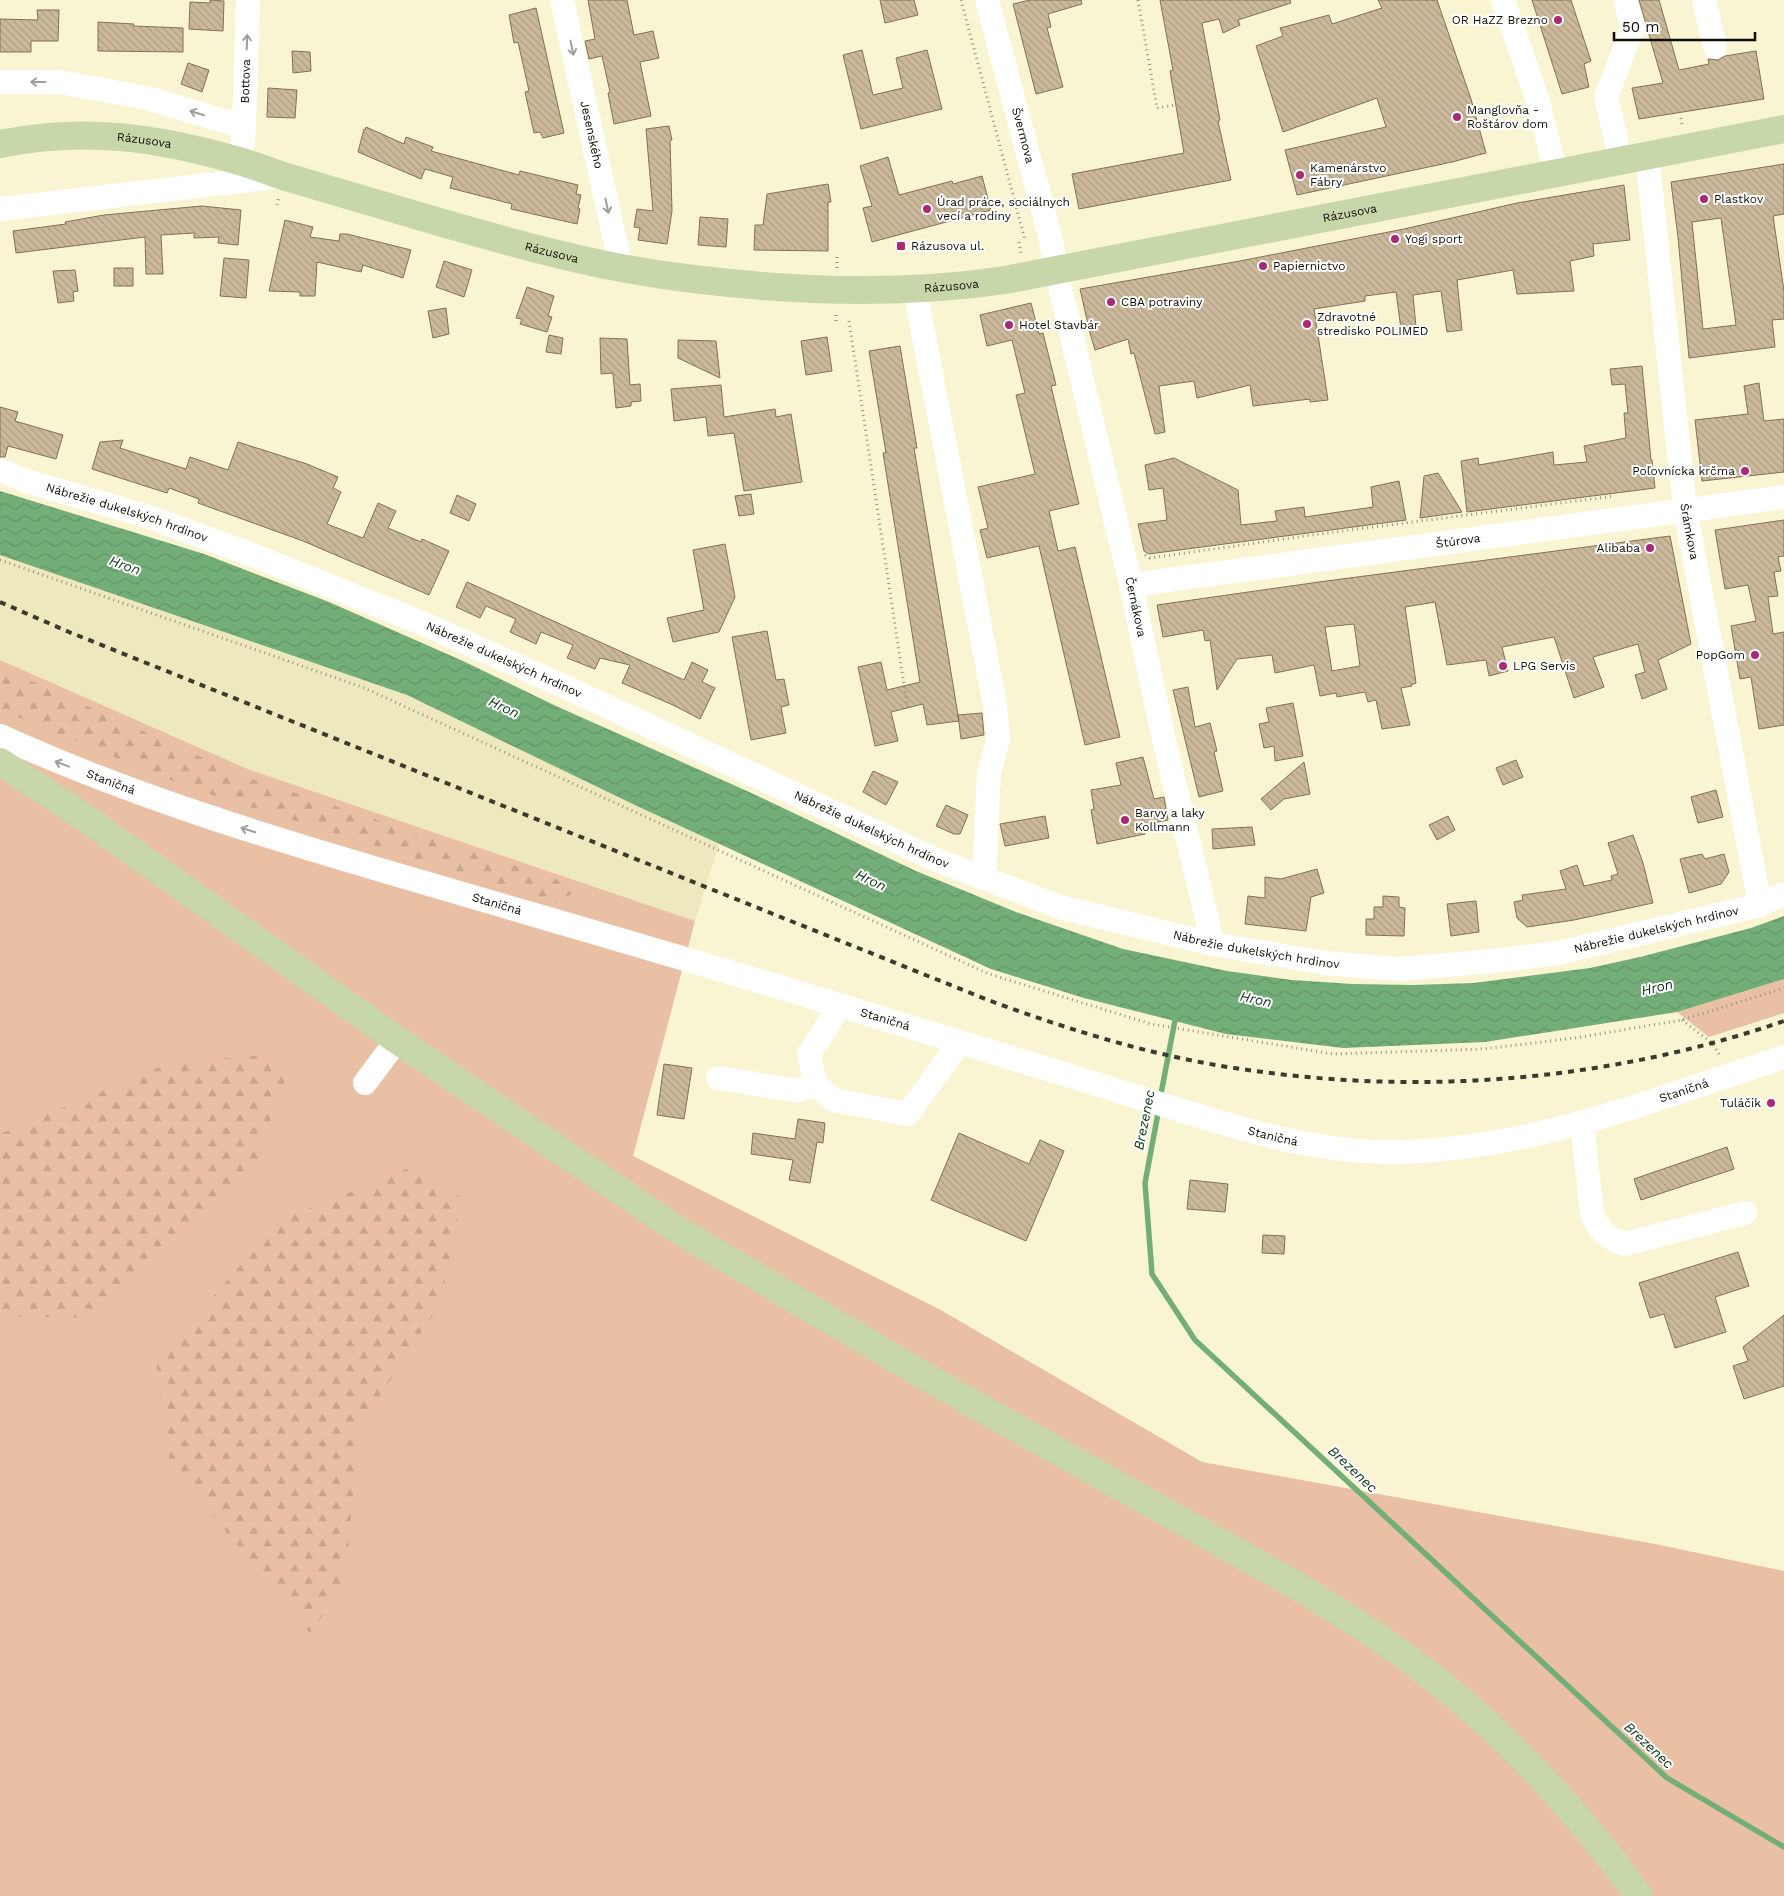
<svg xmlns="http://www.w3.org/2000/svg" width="1784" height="1896" font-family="'Work Sans',sans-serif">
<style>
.built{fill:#ede8bd}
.grass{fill:#e9c0a3}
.forest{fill:url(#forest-firs)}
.water{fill:url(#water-waves)}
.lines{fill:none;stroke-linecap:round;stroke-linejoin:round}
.stream{stroke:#73ae78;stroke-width:5.5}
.building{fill:url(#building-back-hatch);stroke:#837155;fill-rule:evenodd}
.path{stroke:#97947b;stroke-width:3;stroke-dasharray:1 4;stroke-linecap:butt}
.minor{stroke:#fff;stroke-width:24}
.major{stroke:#c8d7a9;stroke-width:28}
.rail{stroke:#3c3a2c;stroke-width:4;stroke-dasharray:6 6;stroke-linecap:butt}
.oneway{stroke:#9f9e9a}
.poi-dot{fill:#aa2874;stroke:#fff;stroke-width:2}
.labels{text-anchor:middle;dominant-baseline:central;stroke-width:4;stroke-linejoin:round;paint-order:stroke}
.poi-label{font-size:12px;fill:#0e0d03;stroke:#fff;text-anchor:start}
.street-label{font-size:12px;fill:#0e0d03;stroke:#fff}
.water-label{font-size:14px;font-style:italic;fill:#0a3512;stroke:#fff}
</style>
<defs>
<pattern id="forest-firs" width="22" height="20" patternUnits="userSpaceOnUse" patternTransform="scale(1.25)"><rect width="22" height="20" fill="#e9c0a3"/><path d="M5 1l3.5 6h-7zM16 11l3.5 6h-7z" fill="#c7a48b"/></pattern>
<pattern id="water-waves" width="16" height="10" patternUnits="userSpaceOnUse" patternTransform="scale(1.25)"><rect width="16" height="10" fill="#73ae78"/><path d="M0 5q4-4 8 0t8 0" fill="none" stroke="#629466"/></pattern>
<pattern id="building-back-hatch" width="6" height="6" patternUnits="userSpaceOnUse" patternTransform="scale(1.25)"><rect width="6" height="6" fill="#ccb99b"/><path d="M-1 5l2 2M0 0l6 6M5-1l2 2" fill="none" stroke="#ae9e84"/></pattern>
</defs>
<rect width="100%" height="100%" fill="#f9f4d1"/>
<path class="built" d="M0 555 407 695 639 807 719 844 695 921 250 770 0 660Z"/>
<path class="grass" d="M0 660 250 770 695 921 633 1156 939 1309 1202 1462 1655 1544 1784 1571V1896H0Z
M1784 979V1013L1709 1037 1677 1012Z"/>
<path class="forest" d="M0 667 243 776 556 879 572 893 560 904 190 788 0 710Z
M268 1055 285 1079 251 1178 98 1318 0 1316V1134L172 1062Z
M406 1169 462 1197 440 1304 359 1428 345 1585 310 1633 170 1464 156 1362 279 1221Z"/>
<path class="water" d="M0 491 204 554 329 602 463 661 556 706 747 791 916 871 1016 912 1123 949 1227 971 1292 980 1352 984 1414 985 1474 983 1590 968 1640 957 1751 928 1784 916V979L1677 1012 1485 1042 1343 1048 1226 1034 1084 998 991 969 639 807 407 695 0 555Z"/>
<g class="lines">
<path class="stream" d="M1160 1099 1176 1015
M1159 1108 1145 1183 1152 1274 1195 1340 1667 1778 1784 1847"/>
</g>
<path class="building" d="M210 0 224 1 223 31 189 29 190 2 210 3Z
M588 0H627L634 35 653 31 659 58 640 62 651 116 614 124 608 93 610 92 602 56 589 59 585 41 595 39Z
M880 0H914L918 15 885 23Z
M1030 0H1081L1082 4 1048 14 1051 27 1047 28 1063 87 1036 94 1013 4Z
M1160 0H1290L1291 3 1238 20 1240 25 1223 33 1219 19 1202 23 1220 120 1218 121 1231 180 1079 209 1072 174 1184 153 1170 71 1173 70Z
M1378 0H1437L1471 99 1486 153 1452 162 1297 195 1285 150 1386 127 1377 98 1283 132 1256 46 1283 36 1280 28 1329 15 1332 24 1382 8Z
M1532 0H1571L1591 61 1584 64 1589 87 1562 94Z
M1639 0H1659L1679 70 1709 64 1708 59 1718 60 1725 56 1756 51 1764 99 1639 119 1632 88 1663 83Z
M536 8 564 133 543 138 540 132 534 133 525 92 529 91 518 42 514 43 509 15Z
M37 10H59L58 41H31V52H0V19L38 20Z
M98 22 134 24 133 26 183 28V52L98 51Z
M862 50 873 95 903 88 896 58 927 50 942 109 861 129 843 55Z
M292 51 310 52 311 71 293 73Z
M188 63 209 70 202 92 181 84Z
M268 88 297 90 295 118 267 117Z
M669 126 672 140H670L672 211 667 244 638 240 640 228 634 227 637 209 653 211 646 129Z
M366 127 404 144 406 137 433 147 431 151 519 175 520 171 578 185 576 194 581 195 578 208 580 209 577 224 511 209 512 204 450 188 453 177 425 169 421 179 358 152 364 129 365 130Z
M888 157 899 195 952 181 953 184 982 176 991 210 872 242 863 208 872 206 860 166Z
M1784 164V214L1773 216 1784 291V319L1772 320 1775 347 1689 358 1678 237 1671 182ZM1721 218 1736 325 1703 329 1692 222Z
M828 184 831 202H828V251L754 250 755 225H763L767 194Z
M1624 185 1630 240 1593 244 1594 256 1570 261 1574 291 1517 294 1513 270 1457 280 1462 330 1447 332 1441 291 1413 295 1416 327 1401 329 1396 292 1365 296V301L1314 309 1328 400 1310 402V399L1253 406 1250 385 1197 398 1194 381 1159 386 1165 432 1155 434 1134 353 1131 354 1128 339 1095 350 1090 333 1080 289 1240 261 1404 229 1517 203Z
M202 206 241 210 238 245 218 243 219 237 194 238V233L161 235 163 274H146L145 237 16 253 13 231 66 224 65 222 104 215Z
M700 217 728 219 726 247 698 245Z
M285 220 313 227 310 237 339 241 340 234H347L411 250 403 278 363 265 361 272 317 262 315 296H300V292L269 291Z
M224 258 249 260 246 298 220 296Z
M444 261 472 270 464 297 436 287Z
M114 268H133V286H114Z
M75 270 78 291 73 292 74 301 58 303 53 271Z
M527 287 554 296 548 316 552 317 547 332 520 324 522 319 516 318Z
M1031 303 1039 334 1043 333 1056 385 1051 386 1079 504 1049 511 1058 551 1075 547 1120 737 1085 745 1039 546 987 558 980 530 988 528 978 487 1035 474 1016 395 1025 393 1012 340 987 346 980 315Z
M446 308 449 334 433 338 428 311Z
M549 335 563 338 561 354 546 352Z
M827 337 832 371 806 375 801 341Z
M600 338 627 339 630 385 640 384 641 401 631 402V406L616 408 613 373 601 374Z
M678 340 716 341 720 378 678 358Z
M900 346 917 448H914L959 721 927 725 923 704 891 712 898 741 875 746 858 667 881 662 887 690 920 682 883 453H886L869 351Z
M1642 366 1651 460H1652L1655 488 1467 512 1461 461 1478 458 1479 465 1553 452 1554 465 1587 462 1584 446 1626 438 1624 413H1628L1625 384 1612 385 1610 369Z
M1759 383 1764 421 1784 419V472L1702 481 1695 420 1748 414 1744 386Z
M721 385 724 417 775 409 776 417 791 414 802 482 744 491 734 433 708 436 706 417 674 421 671 389Z
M0 407 18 412 15 421 63 435 56 459 8 446 5 457H0Z
M123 440 120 448 186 469 190 457 228 470 238 442 307 464 338 477 333 488 341 492 327 524 363 538 378 503 396 511 388 528 421 542 422 539 449 551 429 595 303 541 198 503 199 499 169 488 167 493 92 469 100 442Z
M1174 458 1238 490 1241 525 1277 521 1275 511 1304 507 1305 517 1373 507 1371 487 1399 481 1406 520 1149 554 1144 551 1138 524 1167 520 1163 488 1149 490 1145 465Z
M1438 473 1462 512 1420 518 1424 476Z
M751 494 754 514 739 516 735 496Z
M457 495 476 504 469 521 450 513Z
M1784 520V556L1778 557 1781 571 1774 572 1778 596 1768 597 1773 634 1784 632V725L1759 729 1751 677 1740 679 1731 626 1756 621 1748 585 1725 589 1715 530Z
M1670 536 1691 644 1658 660 1667 689 1642 699 1635 675 1645 672 1638 644 1593 657 1604 687 1574 698 1554 637 1502 647 1508 671 1489 676 1486 660 1447 665 1435 602 1405 607 1416 683 1411 685 1412 686 1401 688 1410 725 1382 729 1376 700 1368 702 1365 692 1337 697 1336 693 1320 696 1314 665 1275 673 1272 655 1237 659 1217 690 1210 640 1205 641 1203 630 1163 637 1157 605 1319 582ZM1354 624 1360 666 1332 671 1325 627Z
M725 544 735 597 719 632 673 642 667 618 704 610 693 550Z
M467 582 684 680 692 662 708 670 702 682 715 688 700 719 673 705 622 683 630 665 600 658 595 669 567 658 573 645 541 632 536 644 510 632 516 619 486 606 480 618 456 607Z
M767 631 776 680 784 679 789 705 781 707 786 733 751 740 732 637Z
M1188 687 1195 727 1210 723 1217 751 1214 752 1223 791 1199 797 1173 690Z
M1293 703 1303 756 1275 761 1274 746 1264 748 1259 724 1269 722 1266 708Z
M982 713 984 735 961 739 958 715Z
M1143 757 1154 799 1164 797 1168 820 1143 825 1145 834 1097 844 1091 810 1094 809 1091 790 1121 785 1116 763Z
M1516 760 1523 777 1503 785 1496 768Z
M1304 762 1310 794 1284 799 1271 810 1261 799Z
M873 771 898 782 886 805 863 792Z
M1716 790 1723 817 1698 823 1691 797Z
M946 805 968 815 960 834H954L936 826Z
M1045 816 1049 838 1005 846 1000 824Z
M1448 816 1455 830 1437 840 1429 825Z
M1252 827 1255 845 1213 849 1212 829Z
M1633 835 1643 863 1653 903 1574 920 1527 927 1517 918 1514 902 1523 900 1522 895 1566 889 1560 871 1577 865 1584 886 1612 880 1611 876 1618 874 1608 843Z
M1702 854 1705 859 1724 854 1729 872 1721 884 1689 893 1680 859Z
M1317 869 1324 893 1311 897 1306 931 1245 924 1248 896 1265 898V877L1281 879Z
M1383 896 1399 897V907L1405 908 1404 936 1366 935V919H1374V907H1383Z
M1476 901 1479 932 1451 936 1447 904Z
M664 1064 692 1068 684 1119 657 1115Z
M798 1119 825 1123 823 1143 817 1142 810 1183 789 1180 793 1160 751 1154 753 1133 795 1139Z
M959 1133 1029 1164 1040 1140 1064 1151 1026 1241 931 1200Z
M1727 1147 1734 1169 1641 1200 1634 1179Z
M1190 1180 1228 1184 1225 1212 1187 1209Z
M1263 1235 1285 1236 1284 1254 1262 1253Z
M1738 1252 1749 1286 1715 1297 1726 1332 1675 1348 1664 1314 1650 1318 1639 1283Z
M1784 1315V1386L1744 1399 1733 1366 1748 1361 1743 1347Z"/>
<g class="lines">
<path class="path" d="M961 0 1025 240
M1138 0 1157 108 1175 105
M1681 118 1682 125
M277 205 279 197
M1019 242 1021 254
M837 268V255
M836 321V312
M849 321 908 711
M1145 555 1150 558 1319 534 1615 496
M0 560 362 687 989 974 1151 1024 1333 1054 1483 1049 1575 1038 1682 1020 1784 988
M1682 1020 1712 1043 1721 1057"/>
<g class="minor">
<path id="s1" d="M562 0 621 268"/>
<path id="s2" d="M987 0 1051 240 1056 270 1131 585 1163 736 1213 944"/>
<path d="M1503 0 1538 101 1556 173"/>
<path d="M1704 0 1715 47"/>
<path d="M0 82H59L147 98 244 127"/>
<path id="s3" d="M1647 155 1685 509 1760 905"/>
<path d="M1621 160 1606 97 1633 27 1625 0"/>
<path id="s4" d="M241 161 244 127 248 0"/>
<path d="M0 209 284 176"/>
<path d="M915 290 995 705 998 740 989 773 984 878"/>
<path id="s5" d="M0 470 26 481 149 517 255 556 429 626 574 691 934 859 1060 907 1213 944 1325 963 1398 969 1483 962 1558 953 1760 905 1784 894"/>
<path id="s6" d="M1131 585 1784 497"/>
<path id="s7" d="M0 736C134 797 274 839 415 880 558 922 702 963 845 1007 941 1036 1036 1065 1131 1095 1214 1120 1298 1151 1386 1152 1524 1153 1655 1099 1784 1057"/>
<path d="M840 1005 809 1054 815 1083 833 1100 908 1114 960 1042"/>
<path d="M718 1078 798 1091 815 1083"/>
<path d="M365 1083 397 1040"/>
<path d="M1582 1123 1592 1215C1599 1230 1608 1239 1625 1244L1745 1213"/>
</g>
<g class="major">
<path id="s8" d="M0 144C85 127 156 137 239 161 254 165 268 171 283 176 337 192 391 208 446 224 503 240 562 257 621 268 648 273 675 277 702 280 803 292 905 295 1005 280L1784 129"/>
<path d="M0 762 81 815 397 1040 678 1230 935 1382 1285 1579C1319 1599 1353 1620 1385 1642 1483 1710 1569 1799 1639 1896"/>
</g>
<path class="rail" d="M0 602 69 632 988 1000C1072 1031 1159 1058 1248 1070 1427 1096 1613 1080 1784 1021"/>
</g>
<defs><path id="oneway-shaft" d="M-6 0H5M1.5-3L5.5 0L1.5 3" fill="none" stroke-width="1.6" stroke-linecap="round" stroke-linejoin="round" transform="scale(1.25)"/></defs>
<g class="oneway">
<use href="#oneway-shaft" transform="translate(247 42) rotate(-88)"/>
<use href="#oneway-shaft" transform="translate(572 48) rotate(78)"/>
<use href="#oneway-shaft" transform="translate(38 82) rotate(180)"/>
<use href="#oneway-shaft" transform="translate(197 113) rotate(-163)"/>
<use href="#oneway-shaft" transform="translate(607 206) rotate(78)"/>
<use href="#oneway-shaft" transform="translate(62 764) rotate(-159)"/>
<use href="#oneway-shaft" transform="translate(248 830) rotate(-162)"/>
</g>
<g class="poi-dot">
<circle cx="1558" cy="20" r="5"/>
<circle cx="1457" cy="117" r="5"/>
<circle cx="1300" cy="175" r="5"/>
<circle cx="1704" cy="199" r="5"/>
<circle cx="927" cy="209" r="5"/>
<circle cx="1395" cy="239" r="5"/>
<rect x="896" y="241" width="10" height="10" rx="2.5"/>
<circle cx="1263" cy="266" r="5"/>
<circle cx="1111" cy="302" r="5"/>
<circle cx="1307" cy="324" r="5"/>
<circle cx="1009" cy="325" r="5"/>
<circle cx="1745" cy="471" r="5"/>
<circle cx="1650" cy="548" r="5"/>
<circle cx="1755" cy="655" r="5"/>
<circle cx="1503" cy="666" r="5"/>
<circle cx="1125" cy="820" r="5"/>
<circle cx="1771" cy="1103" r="5"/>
</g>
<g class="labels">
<g class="poi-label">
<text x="1548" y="20" text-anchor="end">OR HaZZ Brezno</text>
<text x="1467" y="110">Manglovňa -<tspan x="1467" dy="14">Roštárov dom</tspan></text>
<text x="1310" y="168">Kamenárstvo<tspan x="1310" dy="14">Fábry</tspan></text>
<text x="1714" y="199">Plastkov</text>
<text x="937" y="202">Úrad práce, sociálnych<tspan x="937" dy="14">vecí a rodiny</tspan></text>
<text x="1405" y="239">Yogi sport</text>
<text x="911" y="246">Rázusova ul.</text>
<text x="1273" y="266">Papiernictvo</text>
<text x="1121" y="302">CBA potraviny</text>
<text x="1317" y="317">Zdravotné<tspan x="1317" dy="14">stredisko POLIMED</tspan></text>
<text x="1019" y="325">Hotel Stavbár</text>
<text x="1735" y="471" text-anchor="end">Poľovnícka krčma</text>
<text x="1640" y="548" text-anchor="end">Alibaba</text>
<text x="1745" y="655" text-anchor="end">PopGom</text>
<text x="1513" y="666">LPG Servis</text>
<text x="1135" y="813">Barvy a laky<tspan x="1135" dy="14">Kollmann</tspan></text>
<text x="1761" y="1103" text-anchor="end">Tuláčik</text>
</g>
<g class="street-label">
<text stroke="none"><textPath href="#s4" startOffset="80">Bottova</textPath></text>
<text stroke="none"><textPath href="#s1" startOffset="138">Jesenského</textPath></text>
<text stroke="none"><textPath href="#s2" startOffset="140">Švermova</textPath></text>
<text stroke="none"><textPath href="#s8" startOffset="145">Rázusova</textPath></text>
<text stroke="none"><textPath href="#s8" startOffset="1376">Rázusova</textPath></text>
<text stroke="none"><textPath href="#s8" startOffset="568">Rázusova</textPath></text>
<text stroke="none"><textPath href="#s8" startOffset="971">Rázusova</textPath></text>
<text stroke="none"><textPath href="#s5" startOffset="134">Nábrežie dukelských hrdinov</textPath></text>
<text stroke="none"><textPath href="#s3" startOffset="379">Šrámkova</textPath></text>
<text stroke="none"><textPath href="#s6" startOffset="330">Štúrova</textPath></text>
<text stroke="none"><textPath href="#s2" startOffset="625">Černákova</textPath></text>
<text stroke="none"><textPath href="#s5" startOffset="539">Nábrežie dukelských hrdinov</textPath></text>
<text stroke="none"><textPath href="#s7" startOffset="120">Staničná</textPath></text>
<text stroke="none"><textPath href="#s5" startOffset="944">Nábrežie dukelských hrdinov</textPath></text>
<text stroke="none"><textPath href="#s7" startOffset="525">Staničná</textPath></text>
<text stroke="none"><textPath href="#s5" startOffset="1754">Nábrežie dukelských hrdinov</textPath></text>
<text stroke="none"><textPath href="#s5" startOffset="1349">Nábrežie dukelských hrdinov</textPath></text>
<text stroke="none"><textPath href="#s7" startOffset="930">Staničná</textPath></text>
<text stroke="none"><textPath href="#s7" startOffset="1755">Staničná</textPath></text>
<text stroke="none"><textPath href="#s7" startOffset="1335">Staničná</textPath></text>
</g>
<g class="water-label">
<text transform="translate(125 565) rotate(20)">Hron</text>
<text transform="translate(504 707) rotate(25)">Hron</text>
<text transform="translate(871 880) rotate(25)">Hron</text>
<text transform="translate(1657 987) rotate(-13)">Hron</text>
<text transform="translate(1256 999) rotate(12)">Hron</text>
<text transform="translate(1144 1120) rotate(-79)">Brezenec</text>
<text transform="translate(1353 1469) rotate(43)">Brezenec</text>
<text transform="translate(1649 1745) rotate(43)">Brezenec</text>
</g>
</g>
<path d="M1614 32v8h141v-8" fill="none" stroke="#0e0d03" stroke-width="2.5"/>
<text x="1622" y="32" font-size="15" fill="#0e0d03" stroke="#ffffff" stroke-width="4" paint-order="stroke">50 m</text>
</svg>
